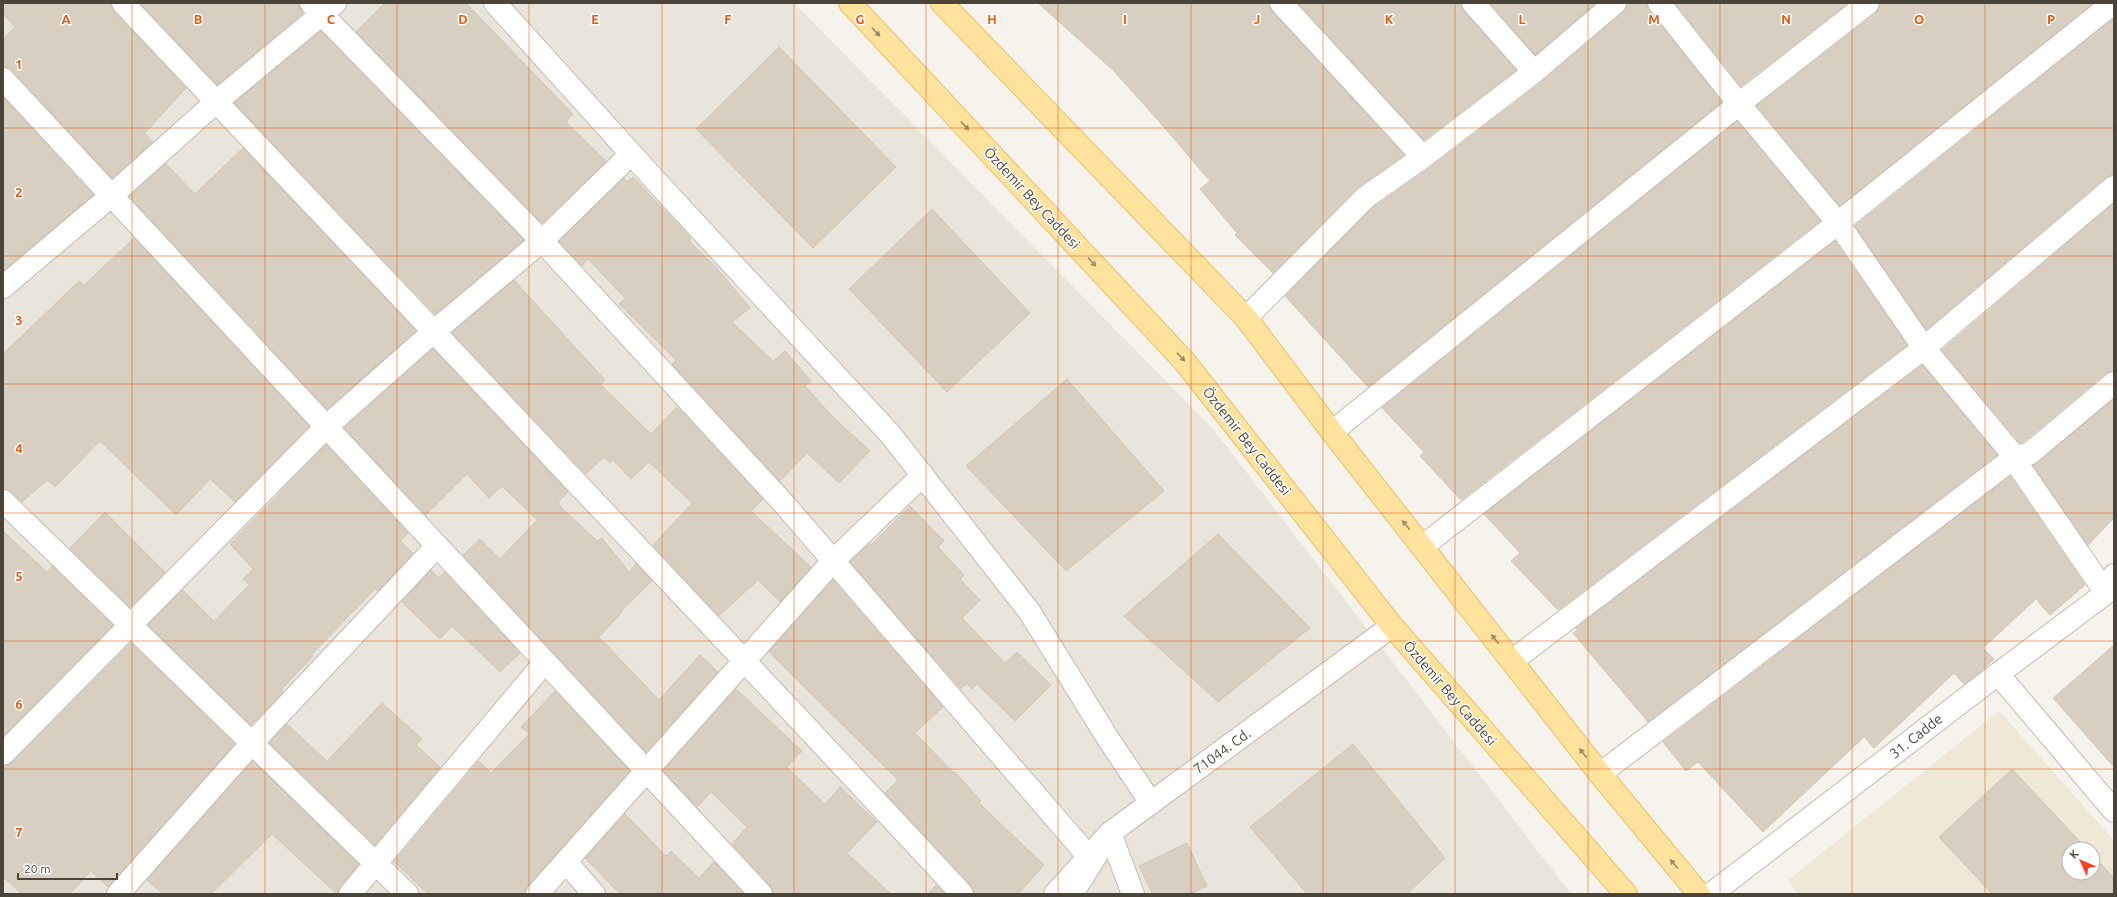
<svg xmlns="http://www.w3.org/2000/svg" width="2117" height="897" font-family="Ubuntu,sans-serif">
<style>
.residential{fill:#eae5da}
.education{fill:#efe8d6;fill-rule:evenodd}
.building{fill:#d8cfc1;stroke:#d3c7b4}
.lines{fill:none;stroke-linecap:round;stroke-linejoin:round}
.minor-casing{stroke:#c2bbae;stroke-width:24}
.tertiary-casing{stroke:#c2bbae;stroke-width:24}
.primary-casing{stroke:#e6c16a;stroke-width:24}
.minor{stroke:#fff;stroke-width:22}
.tertiary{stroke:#fff;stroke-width:22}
.primary{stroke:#ffe39c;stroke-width:22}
.oneway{fill:#9c8c66}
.grid{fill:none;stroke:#e8590c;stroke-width:1;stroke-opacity:0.55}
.labels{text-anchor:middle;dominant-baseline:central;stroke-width:3;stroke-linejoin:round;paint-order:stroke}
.street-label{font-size:14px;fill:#4b4439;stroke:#fff}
.grid-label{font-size:13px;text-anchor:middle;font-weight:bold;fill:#e8590c;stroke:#fff;stroke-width:3;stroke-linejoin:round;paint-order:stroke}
</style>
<rect width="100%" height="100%" fill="#f6f3ec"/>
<path class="residential" d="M3 3H794L1214 430 1571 894H3Z"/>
<path class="education" d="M1999 711 2114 840V894H1798L1788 880ZM2069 849H2093V873H2069Z"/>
<path class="building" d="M3 3H111L114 12 186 88 145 133 153 142 112 178 12 70 3 67V39L15 27 3 14Z
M140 3H299L303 13 217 85Z
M385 3H466L573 114 566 122 606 161 542 223 356 32Z
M1038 3H1269L1272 11 1404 155 1357 188 1273 273 1235 235 1237 233 1200 189 1210 181 1157 119 1113 70Z
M1298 3H1461L1464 11 1516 70 1424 140Z
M1490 3H1596L1535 55Z
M1627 3H1647L1649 11 1722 102 1368 387 1285 296 1374 207 1431 167 1542 82 1623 13Z
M1675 3H1848L1741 86Z
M1880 3H2093L1840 206 1757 106 1876 13Z
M2114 18V175L2106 177 1926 330 1855 226Z
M321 31 524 240 435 314 234 103Z
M779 47 896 167 813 248 696 129Z
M3 97 93 195 3 271Z
M1737 121 1820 221 1461 500 1420 456 1424 452 1382 408Z
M243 148 416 331 327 409 129 196 166 164 195 194Z
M633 177 691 238 689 241 717 268 750 308 732 322 773 361 785 351 811 381 805 386 833 417 870 451 839 483 807 453 780 481 672 364 676 360 619 304 625 298 588 259 582 266 559 241 624 178 627 182Z
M2114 203V371L2106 373 2023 442 2020 443 1942 350Z
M932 209 1030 313 947 392 849 289Z
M134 238 309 426 235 502 210 479 176 515 100 441 55 487 47 480 22 502 11 492 3 489V354L79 281 84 285Z
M1835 241 1907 345 1558 610 1511 561 1520 553 1484 514Z
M514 280 605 380 600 384 651 434 677 407 763 499 751 511 811 567 780 602 758 580 719 616 653 545 692 503 649 462 631 479 613 460 610 463 604 457 586 474 452 333Z
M433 349 568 492 558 502 562 508 597 541 602 538 629 572 636 564 652 581 622 610 623 611 599 637 659 700 700 655 718 672 646 752 463 555 480 539 500 559 537 520 502 486 489 498 467 474 426 515 344 428Z
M1922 365 1997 455 1648 722 1573 633 1577 630 1576 628Z
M1067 379 1164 491 1066 571 966 466Z
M2114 399V518L2088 545 2033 465Z
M326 445 408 533 400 541 413 553 378 591 375 589 311 655 313 656 281 690 283 692 251 725 148 625 183 590 214 621 249 585 243 579 253 569 230 544Z
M2010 476 2085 585 2050 615 2036 599 1983 648 1994 659 1980 672 1964 684 1954 673 1874 748 1864 737 1763 832 1698 762 1686 771 1663 742Z
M910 506 944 541 938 547 964 575 960 579 980 600 962 618 1005 663 1017 652 1051 685 1015 721 977 684 972 689 967 683 961 689 850 562 869 544 871 545Z
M105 512 165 572 130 607 70 548Z
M3 531 47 572 52 566 113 625 3 736Z
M1218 534 1310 628 1218 702 1124 616Z
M431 570 439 578 444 572 520 653 500 672 452 626 440 639 402 602Z
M833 580 943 707 915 733 954 773 955 772 981 801 979 803 1044 865 1018 894H974L971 885 885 793 898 780 769 652Z
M131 643 235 744 108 887 91 871 70 894H22L3 877V766L12 763Z
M2114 645V767L2053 698Z
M736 689 802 751 787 767 825 804 840 787 877 822 847 853 891 894H773L770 885 732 844 747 827 711 792 697 807 663 771Z
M555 691 630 771 528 886 525 894H428L394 862 479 761 491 773 529 734 521 727Z
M382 703 422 739 416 745 440 767 375 845 269 743 287 724 327 761Z
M1353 744 1445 858 1407 894H1307L1250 827Z
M253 761 359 864 340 886 337 894 272 834 211 894H163L147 880Z
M2012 769 2087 849H2069V873H2093V855L2114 878V894H1992L1939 837Z
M625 814 666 856 671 851 699 878 714 862 744 894H620L585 858Z
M1187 843 1207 886 1190 894H1153L1139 866Z
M936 885 945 894H928Z"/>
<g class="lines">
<g class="minor-casing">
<path id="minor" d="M123 3C403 300 685 595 962 894
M311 3 542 241 785 505 1089 857
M495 3 664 190 890 434 1029 611 1107 737 1151 803
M1281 3 1423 157
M1473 3 1534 72
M1659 3 1739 104 1838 223 1924 348 2015 457 2020 468 2106 593
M3 79 761 894
M3 287 111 196 216 102 335 3
M1246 318 1366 197 1423 157 1534 72 1615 3
M1332 432 1739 104 1868 3
M3 501 407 894
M1423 546 1838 223 2113 3
M1512 661 1924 348 2114 187
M1998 674 2114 811
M3 754 326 427 432 333 542 241 631 154
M1600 774 2015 457 2029 454 2114 383
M566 862 594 894
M118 894 252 743 437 546
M350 894 545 662
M537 894 833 561 923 475
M1055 894 1110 833 1133 894"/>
</g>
<g class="tertiary-casing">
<path id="tertiary" d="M1072 894 1110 833 1392 626
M1711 894 1986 683 2106 593 2114 575"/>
</g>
<g class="primary-casing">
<path id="primary" d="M850 3 1185 362 1392 626 1626 894
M942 3 1246 318 1332 432 1600 774 1699 894"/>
</g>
<use href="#minor" class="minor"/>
<use href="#tertiary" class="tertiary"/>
<use href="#primary" class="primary"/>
</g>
<defs><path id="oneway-solid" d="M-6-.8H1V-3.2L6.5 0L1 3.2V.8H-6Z"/></defs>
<g class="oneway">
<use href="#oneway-solid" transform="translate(876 32) rotate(47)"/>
<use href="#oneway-solid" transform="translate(965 126) rotate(47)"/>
<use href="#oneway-solid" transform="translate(1092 262) rotate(47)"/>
<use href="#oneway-solid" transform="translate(1181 357) rotate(47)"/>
<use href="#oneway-solid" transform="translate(1406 525) rotate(-129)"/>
<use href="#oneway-solid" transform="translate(1495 639) rotate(-128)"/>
<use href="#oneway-solid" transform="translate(1583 753) rotate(-128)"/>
<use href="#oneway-solid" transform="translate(1674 864) rotate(-130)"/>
</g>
<path class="grid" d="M132 3V894M265 3V894M397 3V894M529 3V894M662 3V894M794 3V894M926 3V894M1058 3V894M1191 3V894M1323 3V894M1455 3V894M1588 3V894M1720 3V894M1852 3V894M1985 3V894M3 128H2114M3 256H2114M3 384H2114M3 513H2114M3 641H2114M3 769H2114"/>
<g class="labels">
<g class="street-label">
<text transform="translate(1032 198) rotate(47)">Özdemir Bey Caddesi</text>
<text transform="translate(1247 441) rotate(52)">Özdemir Bey Caddesi</text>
<text transform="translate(1450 693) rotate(49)">Özdemir Bey Caddesi</text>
<text transform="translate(1916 736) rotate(-38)">31. Cadde</text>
<text transform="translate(1222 751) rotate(-36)">71044. Cd.</text>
</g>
</g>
<g class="grid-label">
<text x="66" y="24">A</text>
<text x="198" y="24">B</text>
<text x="331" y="24">C</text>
<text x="463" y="24">D</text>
<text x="595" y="24">E</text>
<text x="728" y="24">F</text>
<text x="860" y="24">G</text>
<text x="992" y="24">H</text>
<text x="1125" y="24">I</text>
<text x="1257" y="24">J</text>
<text x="1389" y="24">K</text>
<text x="1522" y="24">L</text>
<text x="1654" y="24">M</text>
<text x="1786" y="24">N</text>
<text x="1919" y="24">O</text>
<text x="2051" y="24">P</text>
<text x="19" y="69">1</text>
<text x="19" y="197">2</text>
<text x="19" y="325">3</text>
<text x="19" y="453">4</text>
<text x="19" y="581">5</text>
<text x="19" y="709">6</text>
<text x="19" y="837">7</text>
</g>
<rect width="2117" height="897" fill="none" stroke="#4b4439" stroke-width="8"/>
<g transform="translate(2081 861) rotate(314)"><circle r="19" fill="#ffffff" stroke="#b7b4b0"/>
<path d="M0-3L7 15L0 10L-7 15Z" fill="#fc3f1d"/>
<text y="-6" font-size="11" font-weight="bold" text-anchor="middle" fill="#4b4439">K</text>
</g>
<path d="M18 873v6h99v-6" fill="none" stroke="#4b4439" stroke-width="2"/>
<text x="24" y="873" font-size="12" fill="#4b4439" stroke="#ffffff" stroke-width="3" paint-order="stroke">20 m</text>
</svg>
